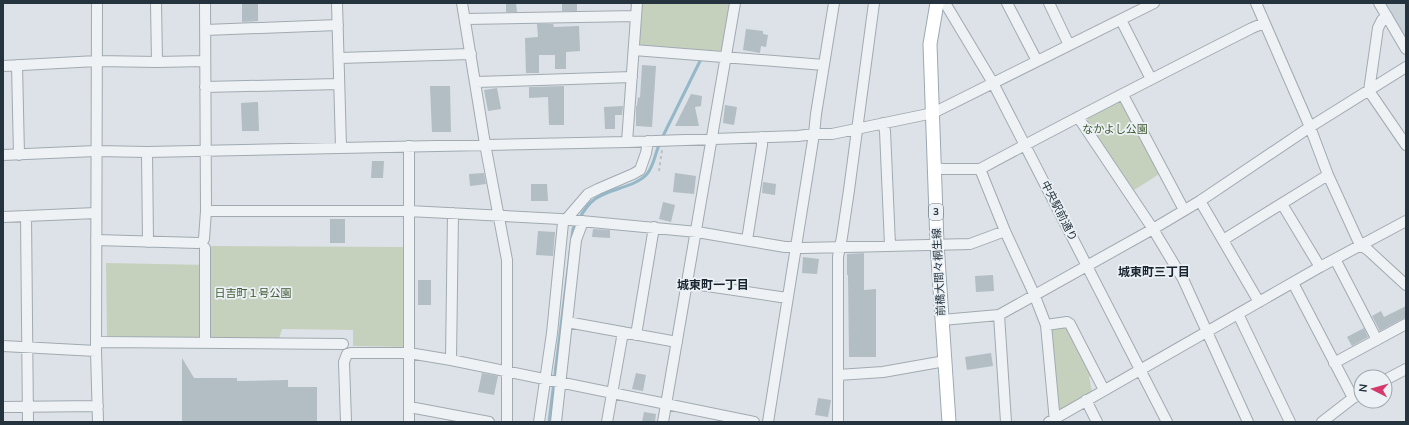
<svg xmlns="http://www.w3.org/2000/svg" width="1409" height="425" font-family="'Nunito Sans','Noto Sans JP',sans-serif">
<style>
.built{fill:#cad2d9}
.green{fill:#c6d1bd}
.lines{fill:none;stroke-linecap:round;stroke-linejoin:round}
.stream{stroke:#95b8c9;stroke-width:3}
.building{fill:#b3bdc4}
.minor-casing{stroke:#a1aab1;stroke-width:12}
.major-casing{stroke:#9ba9b3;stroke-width:15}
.path{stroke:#bac0c5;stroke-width:2;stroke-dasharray:3 3;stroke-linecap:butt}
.minor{stroke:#eff2f5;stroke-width:10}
.major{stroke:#fff;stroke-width:13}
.labels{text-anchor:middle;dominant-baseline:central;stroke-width:3.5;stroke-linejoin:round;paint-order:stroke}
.shield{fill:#ebf1f5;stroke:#606c75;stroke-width:1}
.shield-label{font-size:10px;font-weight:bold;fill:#25333e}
.park-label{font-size:11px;fill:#415a32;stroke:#ebf1f5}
.street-label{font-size:11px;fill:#25333e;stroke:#ebf1f5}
.neighbourhood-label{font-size:12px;font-weight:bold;fill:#18242f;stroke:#ebf1f5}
</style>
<rect width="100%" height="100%" fill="#dce2e7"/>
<path class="built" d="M1384 3H1406V40Z"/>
<path class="green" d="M641 3H730L723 50 719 51 642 46 638 42Z
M1118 102 1124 104 1161 173 1134 190 1088 124V118Z
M211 246 406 247 407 347 353 346V330L282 329 279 339 107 338 106 263 210 265Z
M1066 324 1093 375 1089 377 1092 391 1061 409 1057 406 1051 329Z"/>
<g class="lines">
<path class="stream" d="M662 138 702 57
M549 422 573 229C579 219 585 206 595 199 610 188 634 188 647 174 654 166 655 153 660 143"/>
</g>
<path class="building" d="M242 3H258V21L242 22Z
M506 3H516L517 12H506Z
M562 3H577V11H562Z
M537 24H553L554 27 579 26 580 51 566 52V69H555V55H539V73H526L525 38 538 37Z
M746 29 763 31V34L768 35 766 47 761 46 760 53 743 50Z
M642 65 656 66 652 127 636 126V106H637L638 97 640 98Z
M430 86H450L451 132H432Z
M564 86V125H549L548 97 529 98V87Z
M497 88 501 109 488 111 484 90Z
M691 94 702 96 701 106 695 107 699 126H675Z
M258 102 259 131H242L241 103Z
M725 105 737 107 734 125 723 123Z
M623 106 622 115H615V129H605L604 107Z
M372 161H384L383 178H371Z
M484 173 486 184 470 186 469 174Z
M675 173 696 176 694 194 673 192Z
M763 182 776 184 775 195 762 193Z
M531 184H547L548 201H531Z
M663 202 675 205 671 222 659 219Z
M330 219H345V243H330Z
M593 229 610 230V238L592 237Z
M538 231 555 232 553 256 536 255Z
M864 253V290L876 289V357H849L848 275H847V254Z
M803 257 819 259 817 274 802 273Z
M993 275 994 291 976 292 975 276Z
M418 280H431V305H418Z
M1406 306V317L1380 331 1372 316 1381 311 1384 317Z
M1364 328 1368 337 1352 346 1347 337Z
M991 353 993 366 967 370 965 357Z
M182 358 194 378H237V381L288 380V387H317V421L182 422Z
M482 373 498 376 494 395 478 392Z
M636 373 646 375 643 391 632 389Z
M818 398 831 400 828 417 815 415Z
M644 412 656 414 655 422H642Z"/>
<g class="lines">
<g class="minor-casing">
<path id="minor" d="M97 3 96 351 98 422
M156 3 157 62
M337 3 341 147
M462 3 485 144 507 260V422
M945 3 993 83 1167 422
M1007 3 1037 61
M1049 3 1069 45
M1256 3 1310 127 1328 175 1360 245 1368 250 1406 285
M1379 3 1406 49
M1387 16 1382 20 1378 28 1369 91 1406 145
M465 19 636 16
M1121 20 1151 79
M205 30 338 25
M634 50 824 65
M339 58 471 54
M17 65 19 155
M3 66 97 61 157 62 205 61
M475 82 632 77
M205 87 339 84
M1123 95 1184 210
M1078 117 1153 229 1183 279 1248 422
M883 123 885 131 890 245
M627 142 637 3
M409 146V422
M147 152 148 242
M3 155 96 151 147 152 627 142 798 136 814 134H832L933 113 1154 3
M935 168 943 169H980L1005 231 1034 294 1046 325 1055 422
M980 169C1069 121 1161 74 1252 28L1264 23
M1200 201 1259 302
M1282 204 1320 267
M206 211H409L560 219 697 232 785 247H796L803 248 970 244 1005 231
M26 216 28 422
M3 217 96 213
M96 240 198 243 202 242 204 239 206 211 205 3
M747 240 762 145V137
M1223 240 1328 175
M1335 259 1377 340
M687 283 787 298
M1293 283 1353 398
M1238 314 1290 422
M999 315 1006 422
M942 320 999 315 1153 229 1200 201 1310 127 1406 67
M567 322 677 342
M1046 325 1067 322 1070 324 1104 390
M636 335 654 227
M101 342 343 344
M205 343V248
M3 346 96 351
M451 360 453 213
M1334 363 1406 324
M838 375 883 372 945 361
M1385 380 1406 369
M1086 400 1097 422
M3 407 98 406
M409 409 415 408 489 422
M346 422 344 362 347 354 351 353H409L451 360 754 422
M539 422 552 333 563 223 588 194 598 189 633 174 640 170 646 153 648 141
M556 422 576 240 583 221
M607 422 623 332
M663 422 735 3
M768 422 814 134 816 114 834 3
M838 422V257L842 237 849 190 874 3
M1049 422 1320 267 1406 221
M1322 422 1353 398 1361 394"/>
</g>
<g class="major-casing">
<path id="major" d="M937 3 930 44 937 244 949 422"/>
</g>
<path class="path" d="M659 171 662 150"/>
<use href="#minor" class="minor"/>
<use href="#major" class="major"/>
</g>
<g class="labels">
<rect class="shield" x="929" y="204" width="14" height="16" rx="3"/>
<g class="shield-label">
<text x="936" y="212">3</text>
</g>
<g class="park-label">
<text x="1115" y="129">なかよし公園</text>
<text x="253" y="293">日吉町１号公園</text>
</g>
<g class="street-label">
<text transform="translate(1059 211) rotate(63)">中央駅前通り</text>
<text transform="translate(939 272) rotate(-93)">前橋大間々桐生線</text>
</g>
<g class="neighbourhood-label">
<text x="1154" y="272">城東町三丁目</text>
<text x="713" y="285">城東町一丁目</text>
</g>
</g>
<rect width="1409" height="425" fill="none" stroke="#25333e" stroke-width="8"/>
<g transform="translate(1373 389) rotate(276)"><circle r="19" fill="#ebf1f5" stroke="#9ca5ac"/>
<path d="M0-3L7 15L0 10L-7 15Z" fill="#d43a6c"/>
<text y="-6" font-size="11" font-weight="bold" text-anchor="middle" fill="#25333e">N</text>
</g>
</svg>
